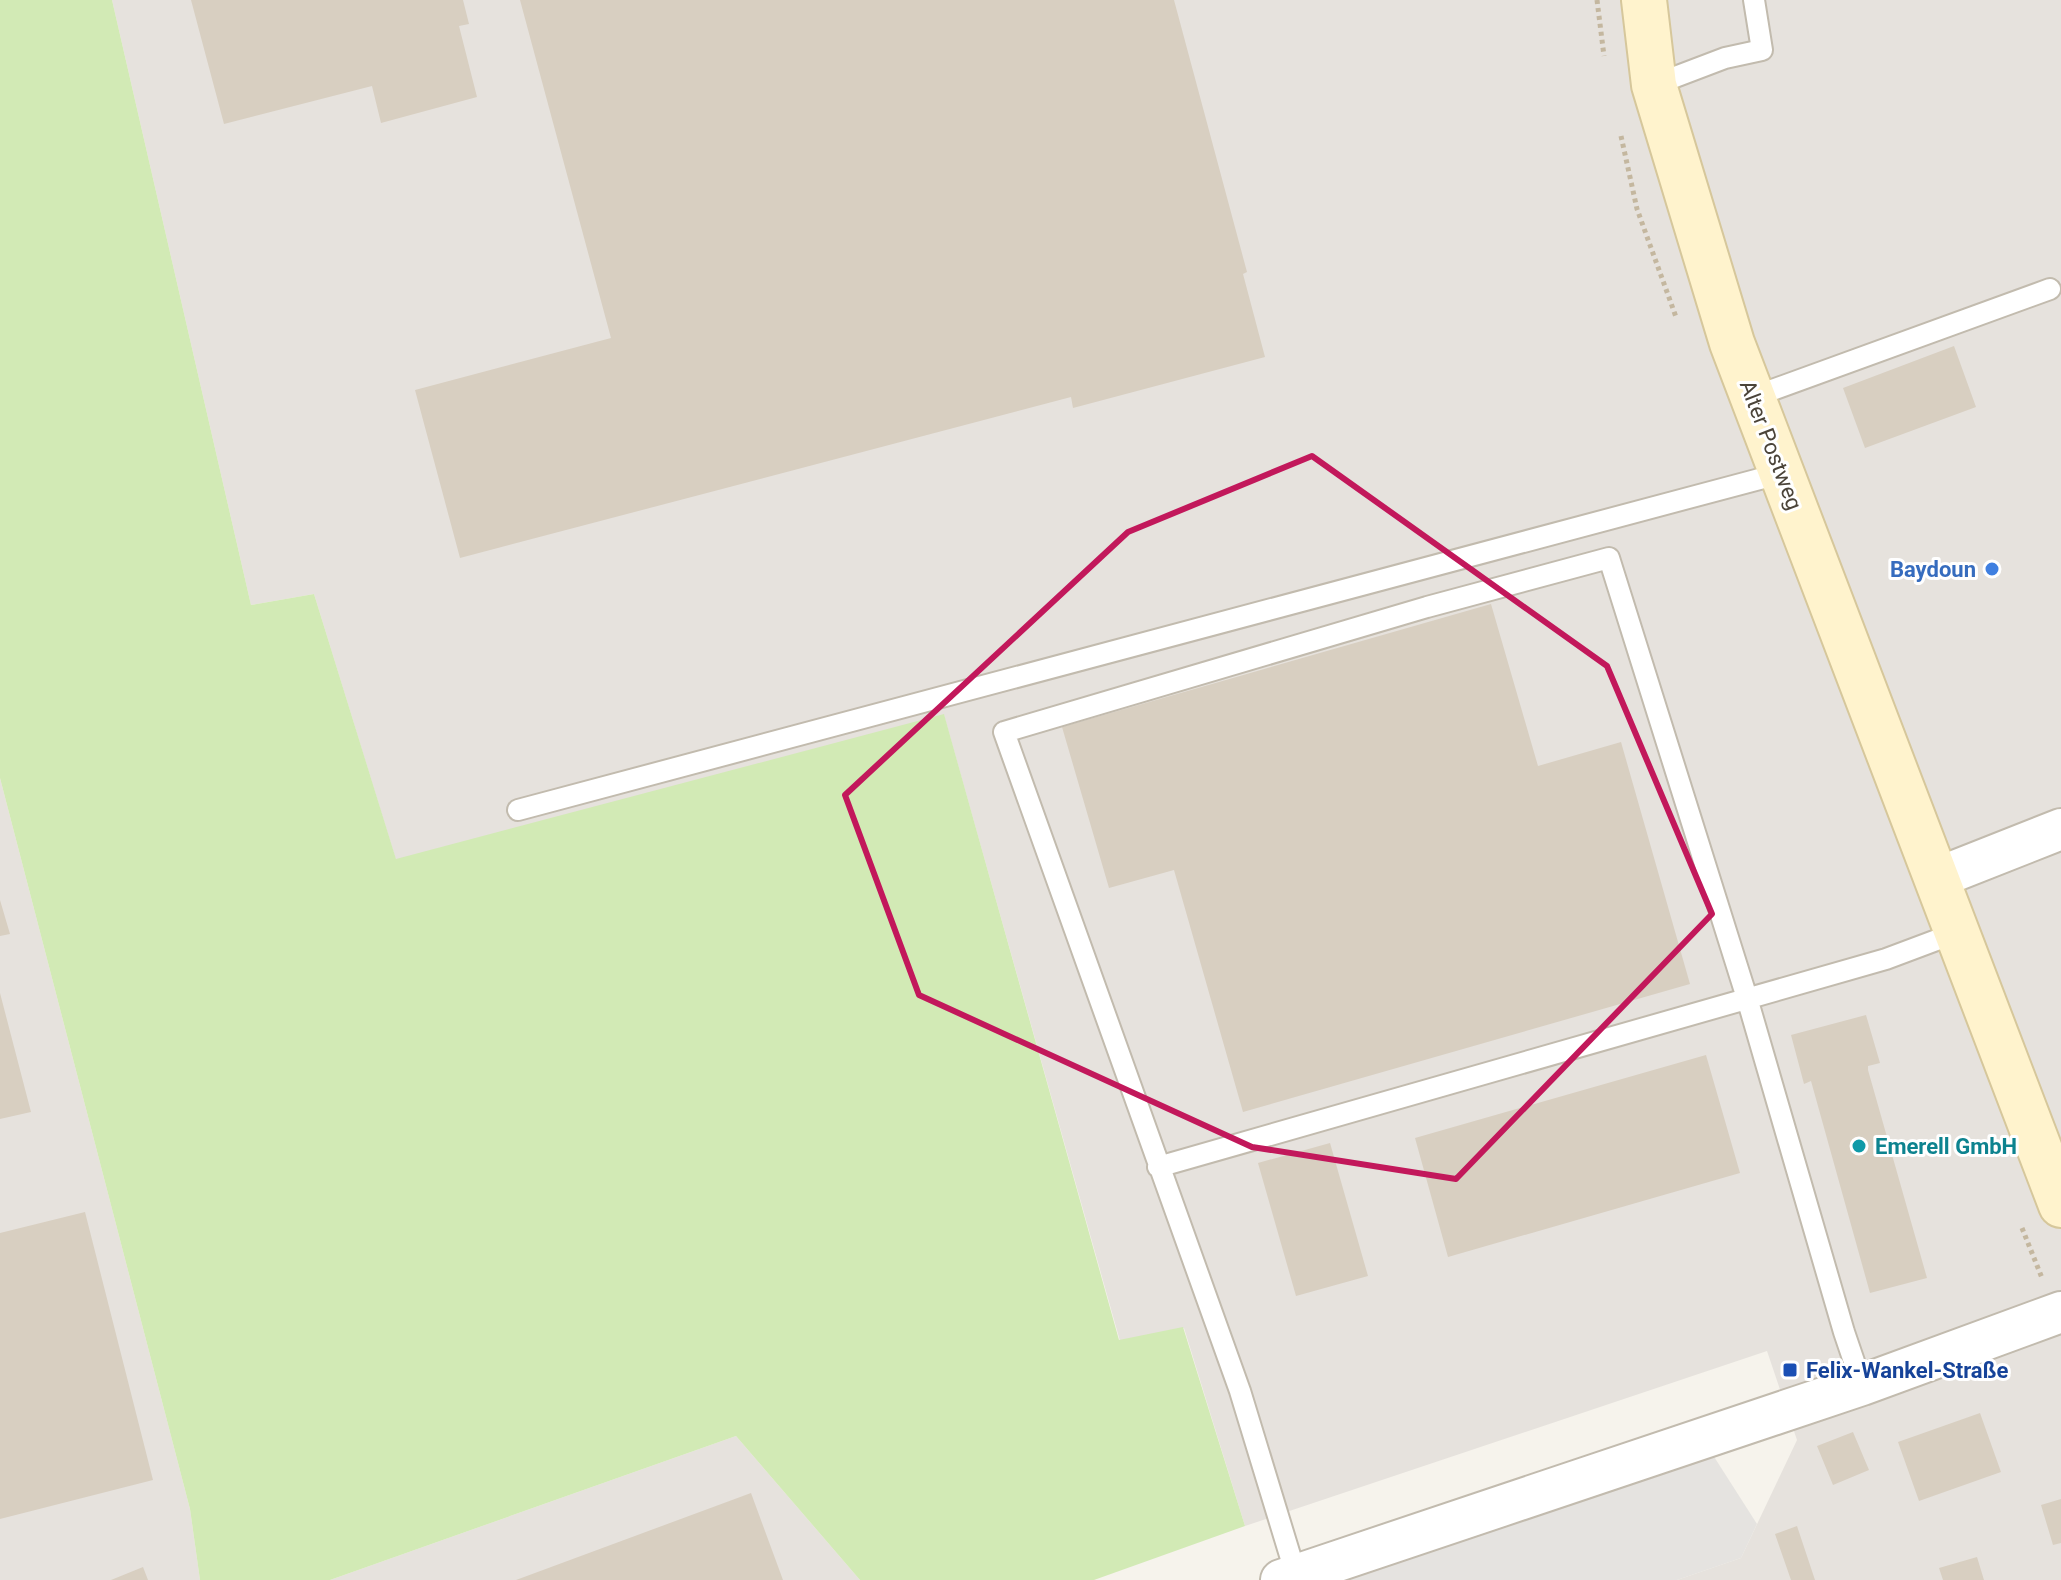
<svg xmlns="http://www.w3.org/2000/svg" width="2061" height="1580" font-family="Roboto,sans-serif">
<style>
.industrial{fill:#e6e2dd}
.green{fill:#d2eab5}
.parking{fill:#e5e3e0}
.building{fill:#d8cfc1}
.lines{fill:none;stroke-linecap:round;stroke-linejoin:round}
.lane-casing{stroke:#c2bbae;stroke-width:24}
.street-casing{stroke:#c2bbae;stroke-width:44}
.secondary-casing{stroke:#d6c79b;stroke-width:48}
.path{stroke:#c4b79f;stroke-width:5;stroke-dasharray:4 4;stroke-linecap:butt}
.lane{stroke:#fff;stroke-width:20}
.street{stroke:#fff;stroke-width:40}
.secondary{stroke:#fff3cd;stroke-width:44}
.marked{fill:none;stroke:#c2185b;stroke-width:6;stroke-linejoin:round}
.shop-dot{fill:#3f7fe0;stroke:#fff;stroke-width:3}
.culture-dot{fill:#0f9aa8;stroke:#fff;stroke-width:3}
.transit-dot{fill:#1a4fb4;stroke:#fff;stroke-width:3}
.labels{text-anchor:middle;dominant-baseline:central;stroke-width:6;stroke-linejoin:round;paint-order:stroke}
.street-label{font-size:22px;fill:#4b4439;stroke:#fff}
.shop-label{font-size:22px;font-weight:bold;fill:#366cbe;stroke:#fff;text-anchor:end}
.culture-label{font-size:22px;font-weight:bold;fill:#0d838f;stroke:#fff;text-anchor:start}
.transit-label{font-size:22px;font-weight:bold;fill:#164399;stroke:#fff;text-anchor:start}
</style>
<rect width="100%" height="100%" fill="#f6f3ec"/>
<path class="industrial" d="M112 0H2061V1580H1677L1741 1558 1797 1440 1767 1351 1245 1526 1184 1328 1120 1341 944 715 396 860 314 594 251 605Z
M0 778 190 1509 200 1580H0Z
M736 1436 860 1580H330Z"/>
<path class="green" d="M0 0H112L251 605 314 594 396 859 944 714 1119 1340 1183 1327 1245 1526 1094 1580H860L736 1436 330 1580H200L190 1509 0 778Z"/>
<path class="parking" d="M1711 1452 1757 1524 1741 1558 1677 1580H1343Z"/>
<path class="building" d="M191 0H463L469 24 459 26 477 97 381 123 372 86 224 124Z
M520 0H1174L1247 272 1243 274 1265 357 1073 408 1071 397 460 558 415 390 611 338Z
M1954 346 1976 407 1865 448 1843 388Z
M1491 604 1538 766 1621 742 1690 984 1243 1112 1174 870 1109 888 1062 727Z
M0 900 10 934 0 936Z
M0 993 31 1112 0 1119Z
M1866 1015 1880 1063 1868 1066V1070L1927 1278 1870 1293 1811 1081 1804 1084 1791 1035Z
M1706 1055 1740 1173 1448 1257 1415 1138Z
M1330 1143 1368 1276 1296 1296 1258 1163Z
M85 1212 153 1480 0 1519V1233Z
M1980 1413 2001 1472 1919 1501 1898 1442Z
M1853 1432 1869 1470 1833 1485 1817 1446Z
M751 1493 783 1580H516Z
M2061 1499V1543L2053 1545 2041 1505Z
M1797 1526 1815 1580H1791L1775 1534Z
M1977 1557 1984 1580H1943L1939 1568Z
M143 1567 148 1580H111Z"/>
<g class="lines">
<g class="lane-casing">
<path id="lane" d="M1654 85 1725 58 1762 50 1754 0
M1753 397 2050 289
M518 810 1782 473
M1158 1167 1886 959 1958 932
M1296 1575 1240 1391 1004 732 1427 607 1609 558 1747 998 1844 1332 1862 1385"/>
</g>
<g class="street-casing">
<path id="street" d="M1937 878 2061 829
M1281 1580 1862 1385 2061 1312"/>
</g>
<g class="secondary-casing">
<path id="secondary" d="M1644 0 1654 85 1732 343 2061 1205"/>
</g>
<path class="path" d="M1597 0 1604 56
M1621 136 1637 209 1676 317
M2022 1228 2042 1278"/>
<use href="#lane" class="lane"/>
<use href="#street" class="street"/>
<use href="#secondary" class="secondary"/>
</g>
<path class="marked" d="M1312 456 1607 666 1712 914 1456 1179 1252 1147 919 995 845 795 1128 532Z"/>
<circle class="shop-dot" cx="1992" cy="569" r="8"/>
<circle class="culture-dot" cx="1859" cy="1146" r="8"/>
<rect class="transit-dot" x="1782" y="1362" width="16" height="16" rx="4"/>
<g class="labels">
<g class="street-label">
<text transform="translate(1771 445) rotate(69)">Alter Postweg</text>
</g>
<g class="shop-label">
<text x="1976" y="569">Baydoun</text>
</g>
<g class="culture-label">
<text x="1875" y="1146">Emerell GmbH</text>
</g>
<g class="transit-label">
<text x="1806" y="1370">Felix-Wankel-Straße</text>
</g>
</g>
</svg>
